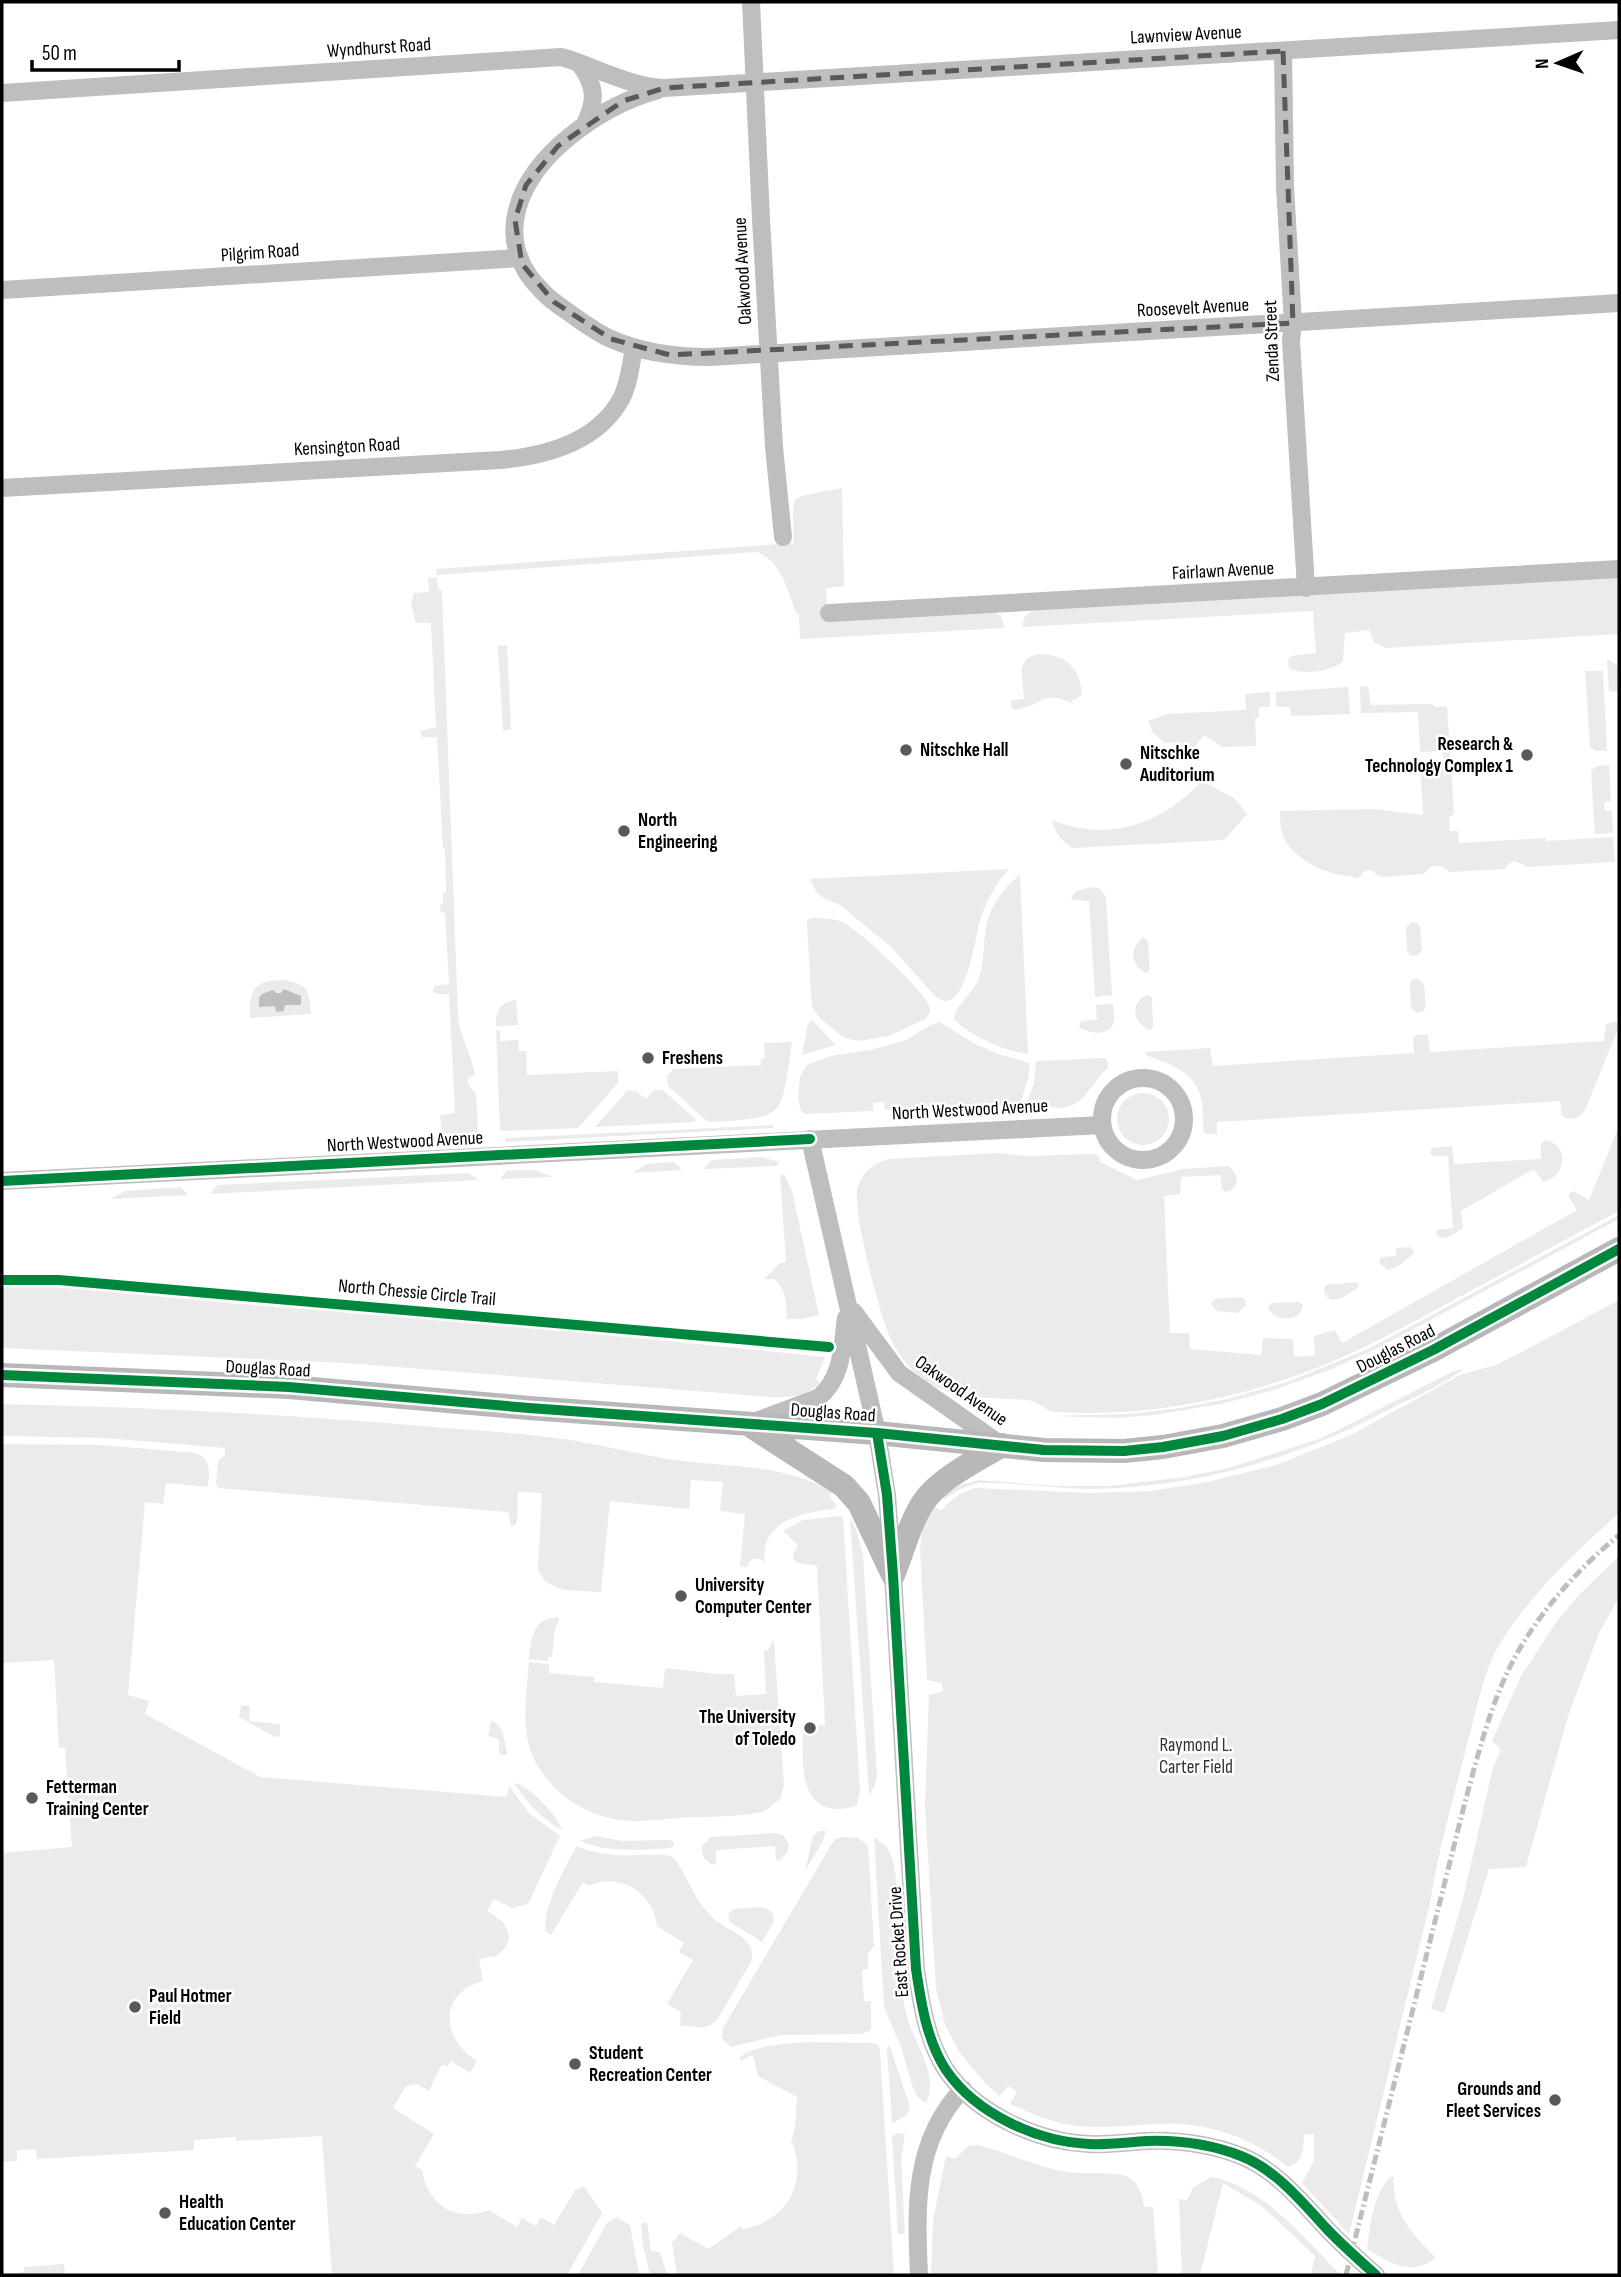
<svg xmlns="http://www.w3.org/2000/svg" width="1621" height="2277" font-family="'Sofia Sans Condensed',sans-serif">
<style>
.green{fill:#ebebeb}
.water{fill:#bebebe}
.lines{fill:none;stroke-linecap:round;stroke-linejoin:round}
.street{stroke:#bebebe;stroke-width:18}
.secondary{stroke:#b8b8b8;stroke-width:24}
.rail{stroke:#bebebe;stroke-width:5;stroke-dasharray:10 3.5 2 3.5;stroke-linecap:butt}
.cycleway-casing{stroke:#fff;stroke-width:15}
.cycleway{stroke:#00873e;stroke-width:10}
.marked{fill:none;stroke:#595959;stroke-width:5;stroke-dasharray:14 9;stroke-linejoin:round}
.poi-dot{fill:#595959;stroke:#fff;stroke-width:2.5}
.labels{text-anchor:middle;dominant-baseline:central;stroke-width:5;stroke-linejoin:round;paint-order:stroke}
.street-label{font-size:19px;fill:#000;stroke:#fff}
.poi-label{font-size:19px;font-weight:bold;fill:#000;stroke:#fff;text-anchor:start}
.park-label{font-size:19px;fill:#323232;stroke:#fff}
</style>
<rect width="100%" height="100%" fill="#fff"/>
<path class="green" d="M842 488 844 586 826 588 828 620 993 611 1001 616 1005 628 800 639 799 614 796 613C788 591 781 561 757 552L437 575 436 569 794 543 793 517 794 501 801 496Z
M1619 574V634L1386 648 1374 642 1369 630 1345 633 1343 661C1334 671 1301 676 1289 668L1288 660 1291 656 1316 653 1313 611 1022 627 1025 616 1034 610Z
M437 577 438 589 442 591 458 1016C460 1038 472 1054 475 1076L468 1077C467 1084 470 1088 476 1093L478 1132 442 1135 440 1115 455 1113 449 994H436L433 992 434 986 449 984 445 913 441 912 440 904H443V893H446L445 848H443L437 737H422L420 731 436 727 431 623H416L411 603 414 593 429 592 428 578Z
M507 645 511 730H503L498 646Z
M1040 654C1067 655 1080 668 1082 695L1072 701 1073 704C1042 688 1040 708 1014 710L1011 707V700L1024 699C1023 679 1014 657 1040 654Z
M1607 659 1619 666V691L1609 692Z
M1585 671H1603L1607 751H1595L1590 747Z
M1368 686 1371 705 1432 704 1436 707 1447 706 1454 814 1449 818 1450 831H1458L1459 843 1546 838V841L1613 837 1615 862 1527 867 1515 861 1508 864 1505 869 1449 872C1442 863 1430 864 1424 874L1381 877 1370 870 1363 872 1359 878H1354L1353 876C1330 877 1294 860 1284 838 1280 829 1280 820 1280 811L1374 809 1423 815 1420 765 1444 764 1442 751 1420 752 1418 712 1361 713 1360 687Z
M1348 687 1350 714 1291 716 1290 707H1276V692Z
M1270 692V707H1259V718H1255L1256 746 1222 747 1204 735 1188 755 1172 742 1165 743 1153 733 1148 721 1167 714 1246 710 1245 694Z
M1609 765 1611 801 1604 802 1605 811H1612L1613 833 1595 834 1591 771 1596 766Z
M1202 781 1234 798 1247 814 1224 840 1073 848C1062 842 1054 832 1052 820 1110 843 1161 824 1202 781Z
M1009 869C996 883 988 899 981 917 976 930 966 1023 935 996L891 947 840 905 824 898 817 893 810 879Z
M1020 875 1028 1054C1006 1052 969 1035 954 1019 955 1005 974 993 979 978 984 964 983 949 985 934 987 911 1002 889 1020 875Z
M1092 887 1100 889 1106 897 1112 995 1095 997 1089 901 1074 900 1071 897 1076 891Z
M812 918C824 918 833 918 844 923 860 931 922 989 929 1005 932 1012 929 1015 925 1019L889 1036 859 1041 844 1038 820 1018 812 1007 807 925V920Z
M1411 922 1418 923 1420 927 1422 950 1416 956 1410 955 1407 950 1406 928Z
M1143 937 1148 941 1150 970 1146 973C1130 965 1129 949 1143 937Z
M1417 978 1424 984 1426 1007 1423 1011 1417 1013 1411 1007 1410 985 1412 980Z
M283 980C309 984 309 990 311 1014L250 1018C249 991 253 980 283 980Z
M1149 995 1152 998 1153 1027 1150 1030C1132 1024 1129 1000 1149 995Z
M516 1000 518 1025 496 1026C495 1011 501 1002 516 1000Z
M1113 1004C1113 1009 1115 1016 1114 1021 1110 1037 1089 1034 1079 1027L1081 1021 1097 1020 1096 1005Z
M812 1020 836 1045 802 1055 808 1024Z
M940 1022 973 1043 1001 1055 1030 1063 1028 1079 1020 1104 885 1110 884 1102 873 1103V1111L806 1114 801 1111 798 1098 800 1077 807 1065 831 1056 870 1050 904 1041 931 1025Z
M1615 1022 1618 1024V1029L1585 1110C1580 1118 1570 1122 1562 1116L1560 1101 1217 1122V1134H1206L1203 1131C1206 1080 1189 1071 1146 1055L1145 1052 1210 1048 1213 1066 1414 1053 1413 1039 1416 1035H1428L1430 1052 1604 1041 1606 1024Z
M496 1030H500V1041L518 1040 519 1051H526L527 1075 618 1071V1083L578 1128 500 1131Z
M792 1042C781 1119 787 1118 708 1122L668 1086 667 1076 673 1069 761 1065V1059L765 1058 764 1043Z
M1105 1058 1108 1062V1068C1091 1082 1085 1108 1059 1108 1047 1107 1041 1103 1027 1103L1034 1083 1036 1061Z
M654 1090H663L695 1119V1122L595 1127 627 1091H636L646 1099Z
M1117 1119a26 26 0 1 1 52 0a26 26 0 1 1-52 0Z
M773 1125V1128L504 1142 506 1138Z
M1619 1126V1211C1563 1241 1508 1271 1452 1301 1411 1323 1372 1345 1329 1363 1245 1398 1147 1418 1055 1412 1046 1411 1040 1403 1032 1401 1026 1399 1017 1400 1011 1399 979 1397 946 1398 920 1377 908 1367 895 1350 889 1335 879 1310 851 1209 858 1186 863 1171 874 1164 888 1159L997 1153 1026 1156 1095 1154 1099 1156 1100 1162 1137 1180 1183 1169 1229 1166C1239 1175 1241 1189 1225 1192L1222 1189 1220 1175 1181 1177 1180 1194 1164 1196 1170 1333H1189L1190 1349 1261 1355 1263 1338 1293 1339 1294 1357 1315 1355 1314 1336 1335 1330 1342 1343 1577 1210 1569 1197V1194L1574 1191 1589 1200Z
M1546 1140C1571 1146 1565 1178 1543 1182L1534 1169 1461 1211 1463 1228 1447 1238 1438 1237 1436 1233 1437 1230 1453 1228 1448 1156H1433L1430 1154 1432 1148 1452 1146 1454 1164 1541 1159V1143Z
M762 1157 779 1162 776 1166 704 1169 712 1160Z
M674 1162 682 1170 633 1173 646 1164Z
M507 1170H536L552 1177 500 1179Z
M469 1173 478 1180 210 1194 217 1185Z
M784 1174 792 1191 819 1315 802 1319H787C786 1303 787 1290 774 1279H764L780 1263 786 1262 780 1175Z
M181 1187 188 1195 111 1199 125 1191Z
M1619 1215V1219L1380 1347 1334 1368 1274 1390 1221 1404 1154 1415 1116 1418 1052 1416 1129 1414 1180 1408 1227 1399 1290 1381 1370 1348Z
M1411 1247 1414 1253 1400 1265 1388 1270 1380 1264 1379 1260 1382 1257 1396 1256V1248Z
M1356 1282 1359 1284 1358 1288 1340 1299 1332 1300C1325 1297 1322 1291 1326 1285Z
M2 1287C78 1284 153 1297 229 1303 428 1318 626 1336 825 1357L816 1379 820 1382C807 1398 789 1397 770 1397L347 1363 2 1348Z
M1242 1297 1245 1300 1246 1306 1237 1313 1217 1311 1211 1304 1214 1299Z
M1619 1300V1513C1577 1551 1531 1593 1501 1642 1483 1670 1478 1706 1469 1737 1455 1792 1439 1847 1430 1903L1349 2234 1302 2183 1314 2161V2134L1304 2135C1303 2149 1304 2162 1288 2167 1249 2136 1208 2122 1158 2124 1131 2125 1103 2129 1077 2126 1053 2123 1032 2114 1010 2104L1017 2092 1008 2086 1000 2096 986 2084 960 2053 945 2025 936 1989 925 1807 929 1695 943 1691 942 1683 927 1680 920 1549 923 1525 933 1505 940 1510 944 1509 945 1506 960 1494 975 1488 1089 1493 1151 1491 1207 1482 1276 1465 1349 1436 1460 1375 1499 1364Z
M1299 1302 1303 1305C1301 1324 1275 1321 1268 1308L1271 1303Z
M1463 1369C1447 1383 1408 1400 1388 1410 1298 1458 1197 1487 1095 1489 1056 1489 1017 1482 978 1483L961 1489 944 1499 942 1497 960 1485 979 1480 1056 1486H1108L1185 1477 1229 1468 1322 1438 1454 1371Z
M2 1404C142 1407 281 1414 421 1426 468 1430 516 1432 563 1439 598 1444 633 1453 668 1459 725 1468 780 1462 833 1492L829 1496 837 1506 834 1509C804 1512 758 1521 765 1563L761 1559C754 1557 749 1560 747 1567L740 1566 745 1514 720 1511 723 1482 691 1480 689 1509 610 1501 601 1592C578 1590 549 1595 538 1570L542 1493 518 1492 517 1520 516 1524 511 1527 508 1512 218 1488 216 1483 218 1461 225 1455V1448L105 1438 2 1436Z
M2 1444 101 1445 196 1453C212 1459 209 1472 208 1487L166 1483 163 1504 145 1502 128 1695 149 1701 145 1714 260 1777 507 1797 509 1786 529 1813 560 1836 528 1904 512 1908 494 1899 487 1911 503 1922 508 1932 509 1940 504 1949 496 1956 479 1959 483 1981C438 1993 441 2039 477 2061L470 2073 451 2061 447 2067 442 2064 429 2091 417 2084 406 2086 393 2108 434 2134 415 2166 422 2170C428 2206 455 2222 489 2210L517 2227 522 2218 536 2226 541 2217 554 2225 575 2190 584 2186 602 2213 567 2275H332L322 2136 236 2141V2137L194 2140V2150L37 2159 36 2149 17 2150V2161L2 2162V1853L72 1847 65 1748H59L54 1660 2 1663Z
M841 1516 843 1518 860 1791 857 1805C848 1809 839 1810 829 1808 798 1800 803 1756 803 1731L806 1727 825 1725 817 1566 795 1562 793 1555 798 1545 783 1531 803 1520Z
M850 1517 857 1532 863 1556 877 1775 875 1785 869 1795Z
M1619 1556V1597L1599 1633 1568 1716 1526 1867 1489 1869 1444 2013 1431 2009 1463 1899 1493 1767 1500 1752 1499 1747 1492 1741 1521 1676 1557 1621 1579 1595Z
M558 1617 559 1621 555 1628 552 1657H548V1661L529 1659C531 1638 533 1618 558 1617Z
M772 1641H774L784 1785 780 1799 765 1811C743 1818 705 1816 680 1818 661 1819 641 1823 621 1820 578 1815 535 1782 527 1737 523 1712 527 1687 529 1662L549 1664V1673L594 1677V1682L663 1688 665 1668 717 1674H734L736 1696 766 1694 764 1651 769 1649Z
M241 1705 250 1706 249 1721 280 1724V1736L275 1737 239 1717Z
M491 1721C504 1724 504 1740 507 1752L506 1755 499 1754V1739L488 1736Z
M514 1783C529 1785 558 1816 562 1830 542 1819 527 1803 514 1783Z
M826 1831 823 1841 805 1871 813 1836 819 1831Z
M776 1833 784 1836 789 1844 787 1853 779 1861 776 1859 775 1846 716 1850V1863L714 1865C705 1862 701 1855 702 1846L711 1837Z
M596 1836 622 1841 672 1840 674 1845 670 1848C640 1850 608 1853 580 1841Z
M843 1837 858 1838 868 1845 874 1946 868 1953V1969L862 1970 864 2001H871V2030L862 2034 781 2035 731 2047 722 2038 723 2028 831 1845 836 1839Z
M874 1837 887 1847 893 1860C903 1911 894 1965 907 2017 914 2044 940 2074 926 2104L917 2096 912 2085 901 2047 884 2007Z
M577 1846C596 1855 618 1856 639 1855 651 1855 662 1853 673 1857 688 1876 694 1900 712 1917 725 1930 759 1938 751 1962L717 2020C703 2033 697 2024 680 2026L681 2012 667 2004 693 1960 679 1952 684 1943 657 1926C654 1894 619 1871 589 1886L583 1882 551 1935 546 1932C541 1911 566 1864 577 1846Z
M763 1907 772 1912 774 1922 762 1942 730 1922 728 1918 729 1913 734 1909Z
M871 2043 877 2044 880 2050 894 2275H677L672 2243 680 2233 708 2249 741 2226 743 2229C786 2221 807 2186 793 2145L791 2143 795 2127 797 2097 758 2076 753 2055 740 2061V2057C766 2037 838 2043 871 2043Z
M889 2044 910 2107 907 2115 893 2123H892L887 2051Z
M897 2133 905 2134 901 2160 905 2234H898L892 2137Z
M978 2145C1011 2153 1042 2171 1077 2173 1091 2174 1119 2171 1130 2178 1140 2185 1142 2196 1144 2207H1153L1158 2275H931L933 2221 946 2156 955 2159 968 2146Z
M1211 2177C1260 2184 1304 2238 1338 2272L1337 2275H1311L1315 2256 1263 2207 1223 2183 1200 2275H1182L1179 2199 1187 2200 1193 2188Z
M1390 2177H1394C1391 2212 1412 2234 1436 2258 1410 2277 1391 2263 1367 2249 1370 2225 1373 2196 1390 2177Z
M616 2217 630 2225 639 2274 578 2275 607 2223Z
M647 2222 651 2251 660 2252 667 2275H650L643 2245 641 2224Z
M64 2264 65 2275H2V2274L24 2272V2267Z"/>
<path class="water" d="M284 989 301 996V1005H285L284 1011 276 1012 275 1006 259 1007V998L262 994 273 990 276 993H281Z"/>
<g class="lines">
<path class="street" d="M751 2 761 219 774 447 783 537
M1283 51 1285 187 1293 323 1291 341 1306 588
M579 63C596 86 597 100 584 126
M658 90C625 99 596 115 569 137 520 176 489 239 542 291 550 300 561 307 571 314 584 323 597 333 611 339 643 353 676 357 710 357L1619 303
M2 93 561 57C597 67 627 86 664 88L1619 30
M2 290 520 258
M2 488 500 460C545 456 597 443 621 399 629 384 631 364 634 347
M829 613 1619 569
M1102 1119a41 41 0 1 1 82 0a41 41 0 1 1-82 0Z
M810 1139 877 1433 887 1495 893 1575 916 1969C921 2003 927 2041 946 2070 976 2114 1038 2142 1089 2144 1108 2145 1128 2142 1147 2141 1180 2140 1210 2144 1241 2156 1275 2169 1302 2202 1326 2228 1342 2245 1359 2260 1376 2275
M2 1181 1102 1125
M854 1312 899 1373 1000 1444
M756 1421 818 1398C843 1378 842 1347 846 1318
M919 2275C916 2207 913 2141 963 2089"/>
<path class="secondary" d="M2 1375 289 1387 529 1408 877 1433 1044 1450 1124 1451 1163 1447 1223 1436 1282 1419 1322 1404 1433 1350 1619 1249
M751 1426 844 1486 859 1503 893 1575
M893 1575C903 1551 912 1514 929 1495 948 1474 978 1460 1002 1445"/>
<path class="rail" d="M1346 2275 1463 1810C1477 1758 1490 1704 1515 1657 1541 1610 1578 1569 1619 1535"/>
<g class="cycleway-casing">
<path id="cycleway" d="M2 1181 810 1139
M2 1280H59L829 1347
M2 1375 289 1387 529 1408 877 1433 1044 1450 1124 1451 1163 1447 1223 1436 1282 1419 1322 1404 1433 1350 1619 1249
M877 1433 887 1495 893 1575 916 1969C921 2003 927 2041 946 2070 976 2114 1038 2142 1089 2144 1108 2145 1128 2142 1147 2141 1180 2140 1210 2144 1241 2156 1275 2169 1302 2202 1326 2228 1342 2245 1359 2260 1376 2275"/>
</g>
<use href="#cycleway" class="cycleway"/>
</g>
<path class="marked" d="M1283 51 1293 323 670 355 611 339 554 302 522 264 515 220 526 185 558 146 623 101 664 88Z"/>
<g class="poi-dot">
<circle cx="906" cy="750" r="7"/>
<circle cx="1527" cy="755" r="7"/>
<circle cx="1126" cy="764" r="7"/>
<circle cx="624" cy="831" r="7"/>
<circle cx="648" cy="1058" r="7"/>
<circle cx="681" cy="1596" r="7"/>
<circle cx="810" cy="1728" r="7"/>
<circle cx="32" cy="1798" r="7"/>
<circle cx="135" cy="2007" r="7"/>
<circle cx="575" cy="2064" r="7"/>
<circle cx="1555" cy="2100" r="7"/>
<circle cx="165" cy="2213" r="7"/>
</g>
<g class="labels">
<g class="street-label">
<text transform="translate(1186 35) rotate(-3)">Lawnview Avenue</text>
<text transform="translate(379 48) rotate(-4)">Wyndhurst Road</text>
<text transform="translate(260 253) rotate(-4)">Pilgrim Road</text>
<text transform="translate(743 271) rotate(-93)">Oakwood Avenue</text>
<text transform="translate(1193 308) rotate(-3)">Roosevelt Avenue</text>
<text transform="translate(1272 341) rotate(-92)">Zenda Street</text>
<text transform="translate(347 447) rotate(-3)">Kensington Road</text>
<text transform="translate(1223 571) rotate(-3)">Fairlawn Avenue</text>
<text transform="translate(970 1110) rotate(-3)">North Westwood Avenue</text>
<text transform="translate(405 1142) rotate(-3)">North Westwood Avenue</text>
<text transform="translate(417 1293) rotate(5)">North Chessie Circle Trail</text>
<text transform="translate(1396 1349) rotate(-27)">Douglas Road</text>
<text transform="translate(268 1369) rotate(3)">Douglas Road</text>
<text transform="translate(961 1391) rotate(35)">Oakwood Avenue</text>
<text transform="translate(833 1413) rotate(4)">Douglas Road</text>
<text transform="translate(899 1942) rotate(-94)">East Rocket Drive</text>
</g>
<g class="poi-label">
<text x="1513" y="744" text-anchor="end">Research &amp;<tspan x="1513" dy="22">Technology Complex 1</tspan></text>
<text x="920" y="750">Nitschke Hall</text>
<text x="1140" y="753">Nitschke<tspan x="1140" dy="22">Auditorium</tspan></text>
<text x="638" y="820">North<tspan x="638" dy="22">Engineering</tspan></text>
<text x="662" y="1058">Freshens</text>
<text x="695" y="1585">University<tspan x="695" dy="22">Computer Center</tspan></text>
<text x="796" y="1717" text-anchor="end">The University<tspan x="796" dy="22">of Toledo</tspan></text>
<text x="46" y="1787">Fetterman<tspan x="46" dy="22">Training Center</tspan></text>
<text x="149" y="1996">Paul Hotmer<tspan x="149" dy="22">Field</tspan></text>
<text x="589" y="2053">Student<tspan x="589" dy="22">Recreation Center</tspan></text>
<text x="1541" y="2089" text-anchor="end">Grounds and<tspan x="1541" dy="22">Fleet Services</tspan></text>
<text x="179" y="2202">Health<tspan x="179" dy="22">Education Center</tspan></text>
</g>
<g class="park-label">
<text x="1196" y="1745">Raymond L.<tspan x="1196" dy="22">Carter Field</tspan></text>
</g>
</g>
<rect width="1621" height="2277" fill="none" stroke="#000000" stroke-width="7"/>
<g transform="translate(1558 63) rotate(268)" stroke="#ffffff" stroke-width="5" paint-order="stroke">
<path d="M0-5L12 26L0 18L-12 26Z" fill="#000000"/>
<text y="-10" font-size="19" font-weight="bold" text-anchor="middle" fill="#000000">N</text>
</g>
<path d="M32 60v10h147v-10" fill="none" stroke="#000000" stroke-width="3.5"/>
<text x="42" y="60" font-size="21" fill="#000000" stroke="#ffffff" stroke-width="5" paint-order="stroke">50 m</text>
</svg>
